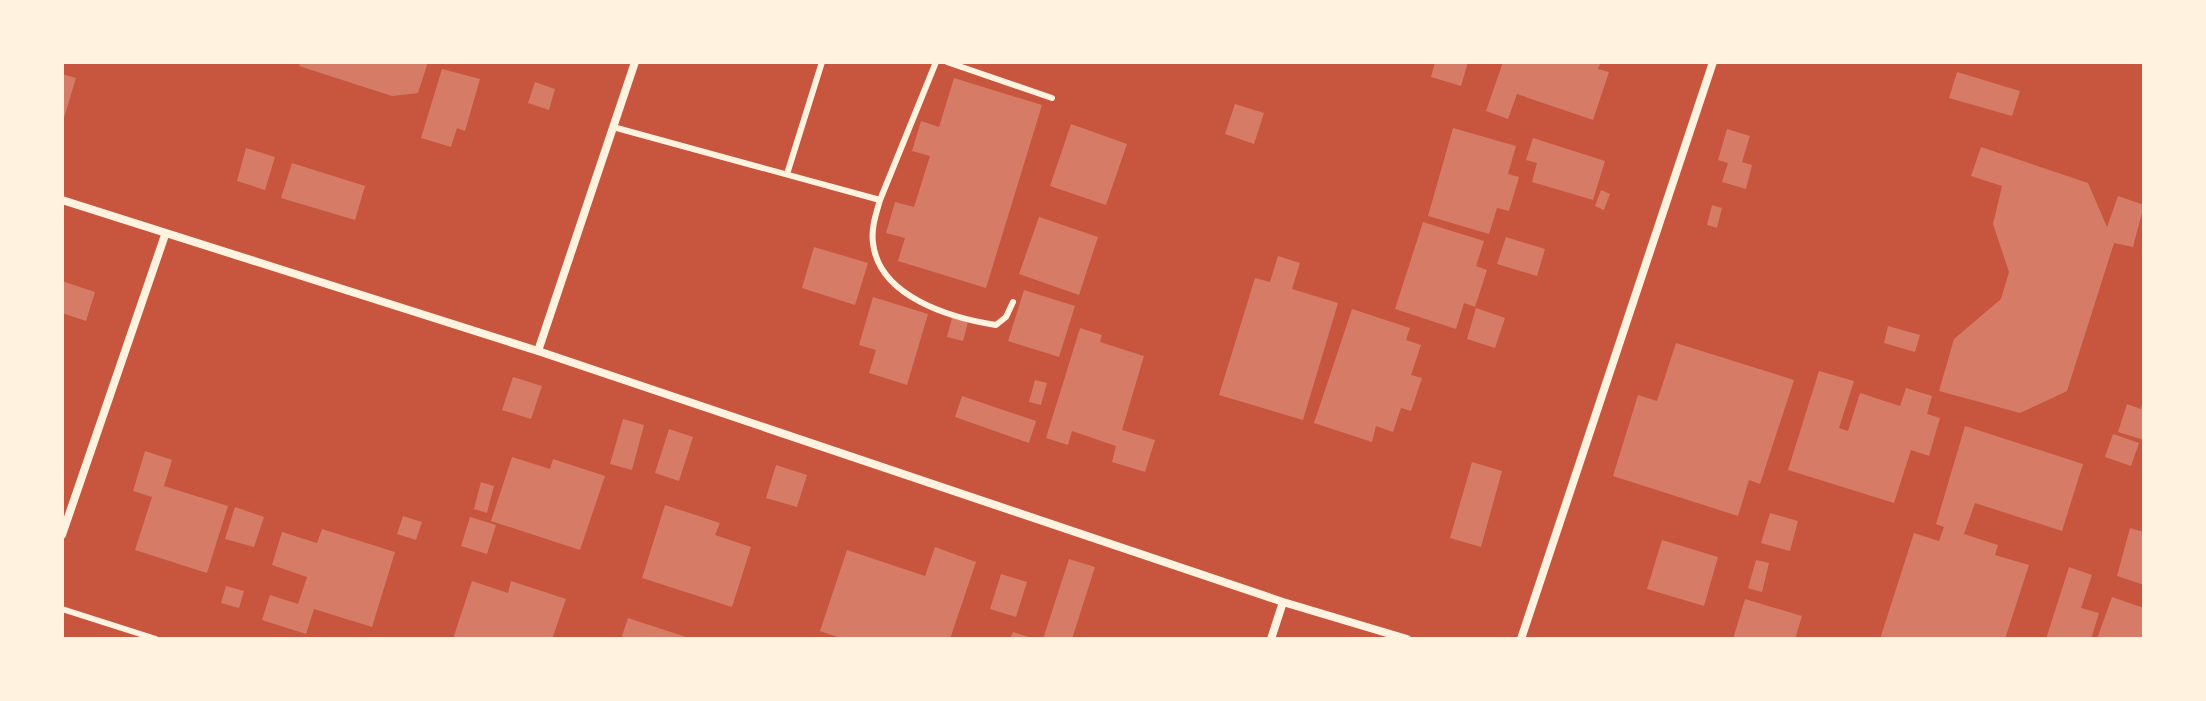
<svg xmlns="http://www.w3.org/2000/svg" width="2206" height="701" font-family="Spectral,serif">
<style>
.building{fill:#d67c66}
.lines{fill:none;stroke-linecap:round;stroke-linejoin:round}
.service{stroke:#fff3e0;stroke-width:6}
.minor{stroke:#fff3e0;stroke-width:8}
</style>
<rect width="100%" height="100%" fill="#c8553d"/>
<path class="building" d="M301 62H428L418 93 392 96 299 66Z
M1435 62H1468L1461 86 1431 77Z
M1503 62H1601L1598 69 1609 72 1593 120 1517 94 1508 119 1486 111Z
M442 69 480 79 465 131 457 128 451 147 421 138Z
M1957 72 2020 91 2012 116 1949 98Z
M62 74 76 78 63 121H62Z
M954 78 1042 105 986 288 898 261 905 238 886 233 895 202 914 207 930 156 912 151 921 121 939 127Z
M535 82 555 89 549 110 528 103Z
M1235 104 1264 113 1254 144 1225 134Z
M1071 124 1127 144 1106 205 1050 186Z
M1453 128 1516 146 1508 174 1519 177 1509 211 1497 208 1489 234 1428 216Z
M1727 129 1750 136 1742 162 1752 165 1746 189 1722 182 1728 163 1718 160Z
M1533 138 1605 161 1593 200 1532 182 1537 163 1526 160Z
M1981 147 2088 183 2107 227 2118 196 2144 205 2133 247 2114 243 2067 391 2020 413 1939 391 1954 339 2001 299 2009 272 1993 224 2002 186 1971 176Z
M246 148 275 157 265 190 237 181Z
M292 163 365 186 355 220 281 198Z
M1601 190 1610 194 1604 210 1595 206Z
M1712 205 1722 208 1717 228 1707 225Z
M1039 217 1098 237 1079 295 1019 274Z
M1423 222 1484 241 1476 266 1487 270 1475 307 1464 303 1456 329 1395 309Z
M1506 237 1545 249 1537 276 1497 264Z
M814 247 868 263 855 305 802 288Z
M1278 256 1300 263 1292 289 1338 303 1303 420 1219 395 1255 278 1270 282Z
M62 281 95 292 86 321 62 313Z
M1024 290 1075 306 1059 357 1008 341Z
M873 297 928 314 907 385 869 373 876 350 859 345Z
M1476 308 1505 318 1495 348 1467 339Z
M1352 309 1410 328 1406 340 1421 345 1411 375 1422 378 1411 411 1401 408 1393 432 1376 426 1372 442 1314 423Z
M952 318 968 322 963 341 947 337Z
M1888 326 1920 335 1915 352 1884 343Z
M1080 328 1102 335 1100 342 1144 356 1122 430 1155 440 1145 472 1112 462 1116 446 1072 431 1068 445 1046 438Z
M1676 343 1794 380 1760 484 1749 480 1738 516 1613 476 1638 395 1657 401Z
M1819 371 1854 381 1839 428 1848 431 1860 393 1900 406 1906 388 1932 396 1927 414 1940 418 1929 456 1911 450 1894 503 1788 470Z
M513 377 542 386 531 419 502 410Z
M1035 380 1047 383 1041 405 1029 402Z
M962 396 1036 421 1029 443 955 417Z
M2143 400 2144 440 2118 432 2127 404 2141 409Z
M623 419 644 425 632 470 610 464Z
M1965 426 2083 464 2062 531 1975 503 1964 534 1998 545 1995 555 2029 565 2005 639H1880L1914 533 1939 541 1944 527 1936 524Z
M669 429 693 437 679 481 655 473Z
M2113 434 2139 443 2131 466 2105 457Z
M145 451 172 460 164 486 228 506 207 573 135 550 152 497 133 491Z
M512 457 550 469 553 459 605 476 580 550 491 521Z
M1472 462 1502 471 1481 547 1450 538Z
M776 465 807 475 797 507 766 498Z
M481 482 494 486 487 513 474 509Z
M665 505 720 523 715 535 751 547 732 607 642 578Z
M235 507 264 517 254 547 225 539Z
M1770 513 1798 521 1790 551 1761 543Z
M403 516 422 522 416 540 397 534Z
M470 517 496 525 487 554 461 546Z
M2130 528 2144 532V585L2117 576Z
M322 529 395 552 372 627 314 609 306 634 262 620 270 595 298 604 307 577 272 565 282 532 317 543Z
M1662 540 1718 557 1704 606 1647 589Z
M935 547 976 562 950 639H843L820 631 847 550 925 576Z
M1069 559 1095 567 1087 592 1072 639H1043Z
M1756 560 1769 563 1762 592 1748 588Z
M2069 567 2092 575 2081 608 2099 613 2091 639H2046Z
M1001 574 1027 582 1016 617 990 609Z
M472 581 508 593 511 581 566 599 552 639H453Z
M226 586 244 591 239 608 221 603Z
M2112 597 2144 608V639H2097Z
M1745 599 1802 616 1795 639H1733Z
M628 618 689 638 688 639H621Z
M1013 632 1032 638 1031 639H1010Z"/>
<g class="lines">
<path class="service" d="M947 62 1052 98
M613 127 880 200C876 214 871 228 873 243 879 297 951 318 996 325L1006 317 1013 302
M787 174 822 62
M880 200 936 62
M62 609 156 639"/>
<path class="minor" d="M62 200 538 351 1283 602 1407 639
M538 351 635 62
M62 535 165 235
M1271 639 1283 602
M1521 639 1713 62"/>
</g>
<rect width="2206" height="701" fill="none" stroke="#fff3e0" stroke-width="128"/>
</svg>
